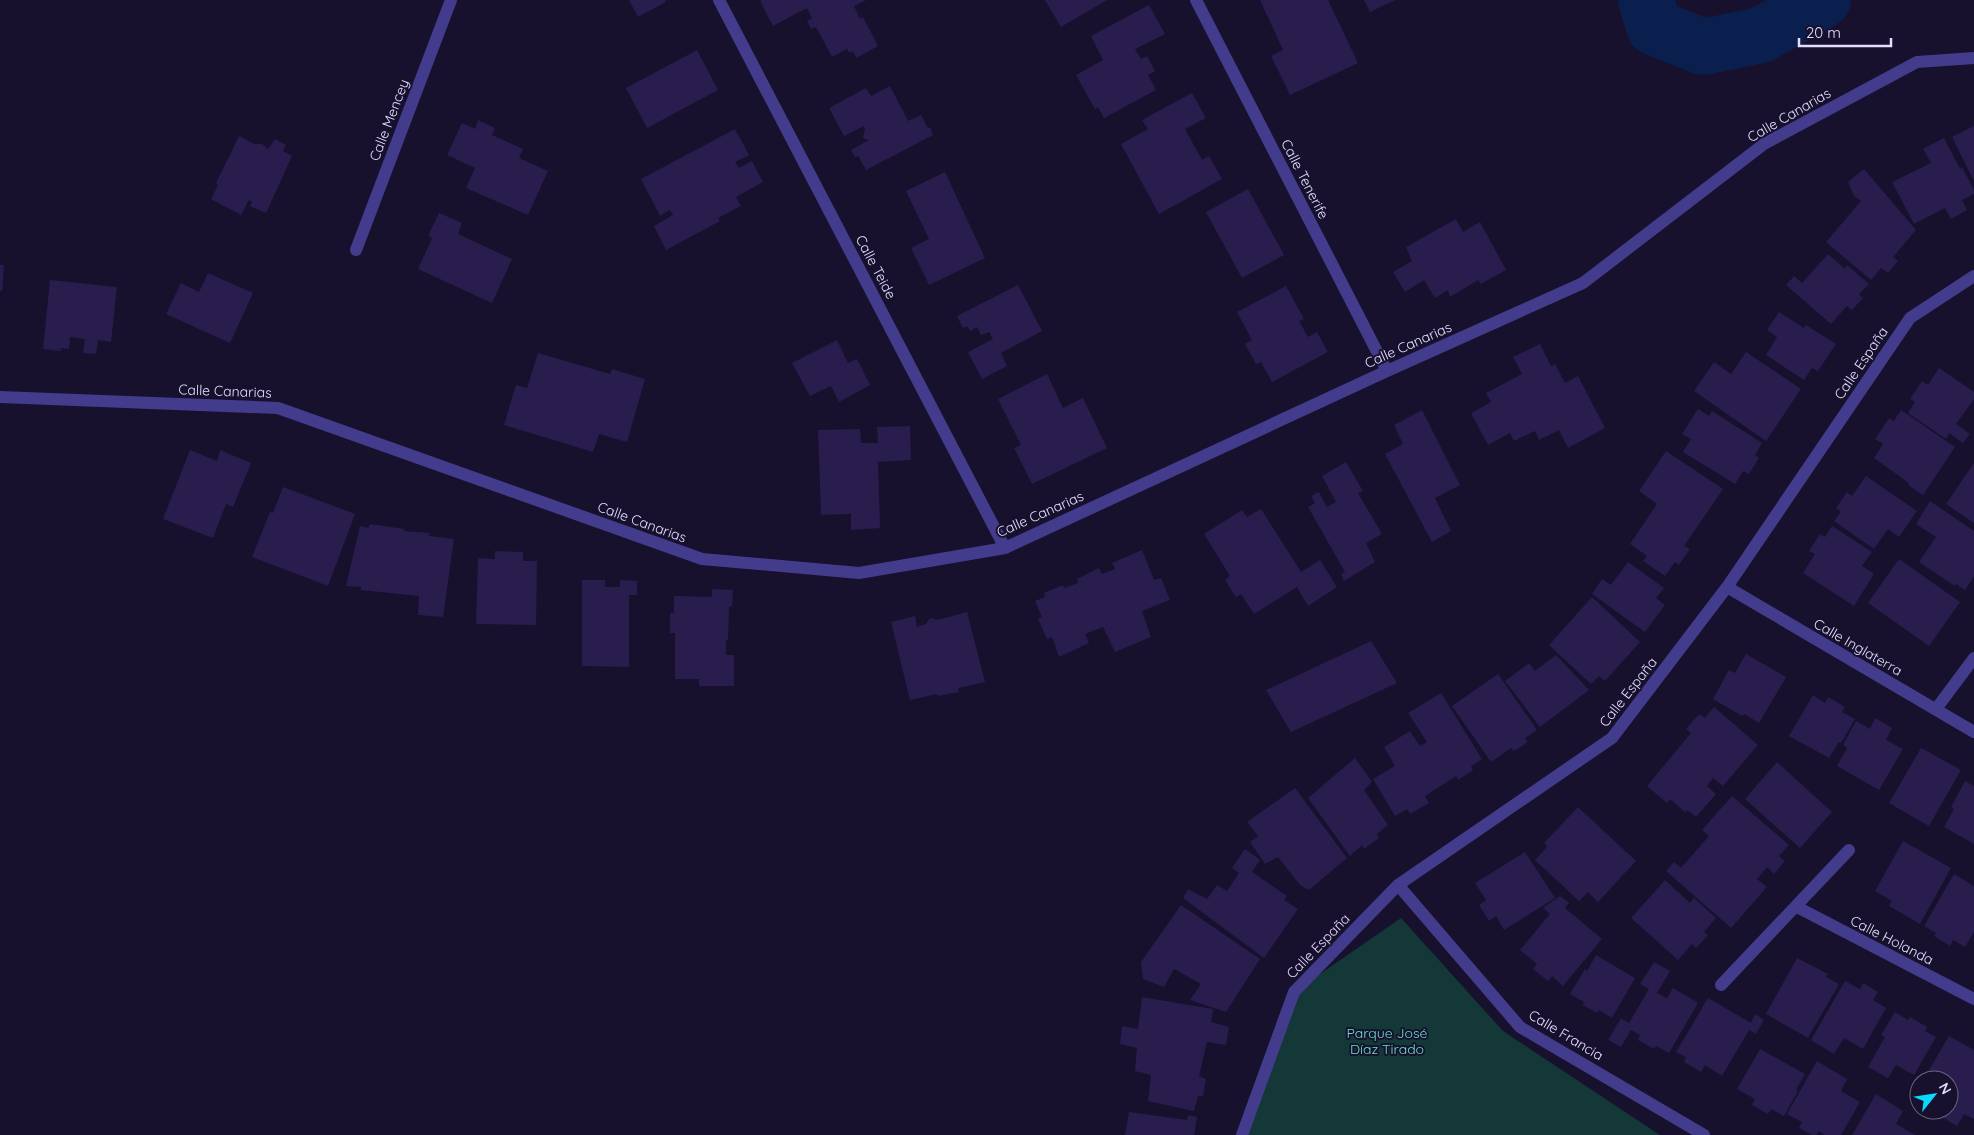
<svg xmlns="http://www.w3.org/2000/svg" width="1974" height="1135" font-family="Quicksand,sans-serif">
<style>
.green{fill:#143737}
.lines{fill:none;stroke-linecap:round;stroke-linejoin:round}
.river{stroke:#0a1f4d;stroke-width:56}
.building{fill:#291d4e}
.minor{stroke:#433c8d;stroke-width:12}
.labels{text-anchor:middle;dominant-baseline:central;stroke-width:4;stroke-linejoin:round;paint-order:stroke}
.street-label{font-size:14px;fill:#e3ddff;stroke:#17112d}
.park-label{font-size:14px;fill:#65e3ca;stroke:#17112d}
</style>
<rect width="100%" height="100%" fill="#17112d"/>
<path class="green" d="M1401 918 1503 1031 1660 1135H1242L1294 992Z"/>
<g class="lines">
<path class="river" d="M1646 0 1654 27 1703 47 1761 35 1823 0"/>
</g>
<path class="building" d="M629 0H665L666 2 638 17Z
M762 0H866L854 6 860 19 863 17 878 46 856 58 853 51 850 53 847 49 832 57 816 27 811 29 807 21 812 18 807 8 773 26 760 1Z
M1045 0H1107L1061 27Z
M1260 0H1328L1358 63 1290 95 1271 56 1283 50Z
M1364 0H1395L1370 12Z
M1149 5 1165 34 1135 49 1141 59 1147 56 1155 71 1148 75 1156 90 1104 118 1098 107 1095 109 1076 75 1103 60 1091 36Z
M697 50 718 90 647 128 626 88Z
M890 86 908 121 921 115 928 128 930 127 933 135 866 170 858 156 855 157 851 150 869 140 863 138 865 129 864 126 844 136 829 108 866 88 871 96Z
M1192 93 1206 118 1185 129 1202 160 1209 156 1222 179 1159 214 1121 144 1148 129 1142 120Z
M478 120 495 128 492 135 523 149 519 158 548 171 528 215 466 188 475 168 447 155 462 123 475 129Z
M1974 126V181L1952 137Z
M735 129 749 155 735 162 739 168 752 161 763 182 736 197 741 206 718 218 720 221 666 250 654 226 673 215 670 210 660 216 641 179Z
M239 136 254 144H262L268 149 275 139 286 145 283 151 292 156 266 213 250 206 252 202 249 200 241 215 211 199 218 185 216 183Z
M1944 138 1960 169 1962 167 1974 190V194L1962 200 1967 210 1951 219 1945 208 1914 224 1892 182 1931 163 1923 149Z
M1864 169 1916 230 1893 257 1898 261 1888 273 1881 268 1871 280 1826 242 1861 201 1854 196 1848 182Z
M945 172 985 258 929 285 911 248 929 239 906 191Z
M1248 189 1284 255 1242 278 1206 212Z
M439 213 462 223 458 234 512 259 492 303 418 269 432 238 428 236Z
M1456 219 1463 232 1480 222 1506 270 1481 284 1478 280 1450 297 1448 290 1435 298 1424 280 1405 292 1393 272 1412 261 1406 247Z
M1828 254 1845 269 1847 265 1869 284 1859 294 1863 298 1852 310 1847 306 1831 324 1786 285 1794 276 1802 283Z
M0 265H4L2 291H0Z
M208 273 253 293 230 343 166 314 181 283 199 292Z
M50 280 117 287 111 342 98 340 96 354 83 353 85 339 70 337 69 349 61 348V351L43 349Z
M1018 285 1042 331 1001 353 1007 366 982 379 968 352 993 339 989 332 981 335 977 327 970 331 967 326 963 328 957 316Z
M1286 286 1304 319 1299 321 1308 337 1317 332 1328 352 1272 382 1261 362 1256 364 1245 344 1252 340 1237 312Z
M1779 312 1804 328 1806 325 1836 344 1818 371 1812 368 1804 380 1766 355 1777 337 1767 330Z
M837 340 848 363 857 359 870 385 839 402 831 386 810 396 792 363Z
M1540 344 1551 366 1555 364 1565 383 1578 376 1605 428 1568 448 1559 430 1539 440 1535 431 1514 441 1510 433 1488 445 1471 413 1491 402 1486 393 1522 374 1513 357Z
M1746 352 1801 389 1766 441 1694 391 1714 362 1731 374Z
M538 353 610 374 612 369 645 379 627 442 599 434 593 452 504 425 516 385 527 388Z
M1939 368 1974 392V399L1956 424 1970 434 1963 443 1949 433 1946 439 1908 413 1915 402 1910 399 1922 381 1928 385Z
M1047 374 1063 408 1083 398 1107 448 1032 484 1014 448 1021 445 998 399Z
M1698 409 1709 416 1712 411 1762 443 1755 455 1759 458 1749 474 1743 471 1735 484 1683 452 1691 439 1682 434Z
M1422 410 1460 485 1435 498 1451 531 1432 542 1385 454 1403 444 1394 425Z
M1901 410 1955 447 1923 495 1908 485 1909 483 1874 458 1883 444 1875 439 1889 418 1894 421Z
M910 426 911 460 878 462 880 528 851 530V514L821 515 818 430 860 429 861 443H878L877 427Z
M190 450 217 461 220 450 251 463 233 507 226 504 213 538 163 519Z
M1666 451 1723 489 1684 546 1690 549 1679 565 1675 562 1665 576 1643 561 1647 556 1630 544 1657 504 1639 491Z
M1346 462 1363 491 1358 493 1382 534 1366 543 1375 562 1344 581 1341 574 1345 572 1308 507 1315 503 1311 496 1319 492 1327 507 1336 502 1322 476Z
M1974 463V523L1946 504Z
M1866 476 1917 511 1899 537 1888 529 1874 549 1834 521 1841 512 1836 508 1847 492 1852 496Z
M283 487 355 514 328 586 252 557 270 512 273 513Z
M1930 501 1974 531V576L1965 590 1956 584 1955 586 1919 562 1936 537 1916 524Z
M1261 509 1301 572 1320 560 1337 587 1308 606 1297 587 1254 614 1241 594 1236 597 1225 580 1230 576 1204 534 1242 510 1247 517Z
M370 524 404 529V531L429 533V536L454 539 443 617 418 615 419 596 361 590V587L346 586 360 526 368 528Z
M1832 526 1872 552 1862 566 1874 574 1854 606 1803 573 1815 554 1809 551 1820 534 1825 537Z
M1142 550 1154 580 1161 578 1170 600 1142 611 1151 637 1115 652 1103 627 1085 634 1089 643 1059 657 1052 637 1047 639 1038 619 1042 617 1035 601 1045 597 1044 593 1063 585 1064 588 1078 583 1077 579 1099 568 1102 574 1115 569 1112 563Z
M495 551 523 552V561H537L536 625 476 624 478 558 495 559Z
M1899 559 1960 602 1929 646 1868 603Z
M1628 562 1664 588 1656 598 1665 605 1645 632 1592 594 1602 579 1611 585Z
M582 580H605V587H620V580L637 581V595H629V667L582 666Z
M712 589 733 590 732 606 729 607 728 640H726V655H734V686H699V679H675V633H670V613H674V596L712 597Z
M1592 597 1640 642 1605 681 1599 676 1591 684 1549 645Z
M967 612 985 682 958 688 959 692 938 696 937 694 910 700 891 622 915 616 917 627 926 624 929 619 931 618 938 620Z
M1371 641 1397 683 1291 732 1266 690Z
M1746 654 1786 677 1759 723 1744 714 1742 716 1713 699 1729 670 1735 673Z
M1556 655 1589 690 1540 727 1505 681 1529 663 1535 671Z
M1498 674 1537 730 1525 738 1528 742 1514 751 1511 748 1491 762 1452 706Z
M1441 693 1482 759 1471 766 1473 770 1458 780 1456 776 1425 796 1429 803 1410 814 1407 809 1395 816 1373 779 1395 766 1384 747 1410 731 1420 746 1427 742 1408 713Z
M1813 695 1825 703 1828 697 1845 707 1842 712 1855 719 1841 743 1839 742 1829 758 1789 736Z
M1714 707 1758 745 1723 786 1713 778 1707 786 1716 794 1696 817 1687 810 1685 812 1670 799 1667 803 1647 786 1691 733 1686 729 1699 714 1705 718Z
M1875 718 1892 728 1886 740 1903 749 1879 790 1837 766 1847 748 1843 745 1856 721 1870 729Z
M1921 748 1961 770 1929 826 1889 803Z
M1355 758 1372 782 1364 790 1388 825 1377 834 1379 838 1364 849 1362 845 1350 856 1308 798Z
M1777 762 1832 812 1800 848 1745 799Z
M1965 781 1974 786V844L1944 827 1954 809 1951 807Z
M1295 788 1347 858 1309 890 1300 885 1278 857 1265 864 1250 842 1258 836 1247 822Z
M1732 796 1789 845 1779 856 1785 861 1774 874 1767 867 1757 879 1767 887 1731 928 1666 871 1674 862 1681 868 1709 836 1702 830Z
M1578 807 1636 861 1598 902 1588 892 1579 901 1535 860 1547 847 1544 843Z
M1903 841 1951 868 1920 924 1889 906 1892 901 1875 891Z
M1245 849 1260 860 1252 872 1287 896 1284 900 1298 909 1264 958 1183 898 1188 889 1207 899 1217 885 1227 891 1239 873 1232 868Z
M1525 852 1555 898 1504 930 1496 916 1489 921 1479 905 1486 900 1475 883Z
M1954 874 1974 886V932L1965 947 1953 940 1950 946 1934 936 1936 933 1924 926Z
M1665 880 1690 903 1694 898 1716 918 1704 932 1708 935 1696 948 1692 944 1678 960 1631 918Z
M1560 896 1569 903 1565 908 1602 939 1563 986 1552 976 1548 981 1533 969 1537 964 1520 950 1550 914 1543 908Z
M1181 905 1260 959 1226 1012 1190 1000 1201 984 1174 969 1164 987 1143 979 1141 962Z
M1596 955 1635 978 1612 1018 1599 1010 1597 1013 1583 1005 1584 1002 1570 994 1585 969 1587 971Z
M1797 958 1828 974 1826 977 1839 984 1808 1038 1766 1014Z
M1654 962 1670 971 1657 993 1667 998 1673 988 1698 1003 1669 1053 1656 1046 1654 1049 1638 1040 1640 1035 1631 1030 1621 1047 1608 1040 1621 1018 1629 1023 1649 989 1640 984Z
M1845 981 1860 989 1863 983 1878 992 1873 1000 1886 1008 1863 1049 1844 1038 1834 1054 1811 1040Z
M1142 997 1213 1009 1211 1022 1229 1027 1226 1045 1207 1042 1199 1076 1206 1079 1203 1096H1198L1194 1111 1148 1101 1151 1075 1135 1071 1137 1048 1120 1044 1122 1026 1138 1029Z
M1708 998 1751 1023 1755 1014 1764 1020 1756 1034 1749 1030 1722 1076 1705 1065 1701 1072 1684 1062 1686 1057 1676 1052Z
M1895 1012 1908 1020 1910 1017 1927 1027 1925 1031 1936 1037 1914 1075 1896 1065 1888 1078 1868 1067 1885 1037 1881 1035Z
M1949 1036 1974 1050V1119L1964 1114 1957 1126 1930 1110H1949V1080H1923Z
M1760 1049 1805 1074 1796 1090 1798 1091 1784 1116 1771 1109 1768 1114 1752 1105 1755 1099 1737 1089Z
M1817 1061 1847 1079 1841 1091 1860 1102 1841 1135H1825L1819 1131 1816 1135H1812L1799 1128 1802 1122 1787 1114Z
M1919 1086V1104L1911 1099Z
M1876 1094 1903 1111 1896 1124 1915 1135H1852Z
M1129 1112 1187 1120 1188 1115 1197 1117 1194 1135H1125Z"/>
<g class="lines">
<path class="minor" d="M719 0 1005 548
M1196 0 1387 371
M356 250 451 0
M0 397 278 408 702 559 859 573 1005 548 1387 371 1583 283 1764 144 1917 62 1974 58
M1727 587 1974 732
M1936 709 1974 658
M1398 885 1520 1027 1704 1135
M1797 907 1974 999
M1721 985 1849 850
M1242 1135 1294 992 1398 885 1612 738 1727 587 1910 318 1974 276"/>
</g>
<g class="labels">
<g class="street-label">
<text transform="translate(1789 115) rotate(-30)">Calle Canarias</text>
<text transform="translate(389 120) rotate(-69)">Calle Mencey</text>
<text transform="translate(1305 179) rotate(63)">Calle Tenerife</text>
<text transform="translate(876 267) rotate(62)">Calle Teide</text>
<text transform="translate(1408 345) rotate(-24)">Calle Canarias</text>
<text transform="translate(1861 363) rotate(-56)">Calle España</text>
<text transform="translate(225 391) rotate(2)">Calle Canarias</text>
<text transform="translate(1040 514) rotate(-24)">Calle Canarias</text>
<text transform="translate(642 522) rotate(20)">Calle Canarias</text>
<text transform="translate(1858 647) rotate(30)">Calle Inglaterra</text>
<text transform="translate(1628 692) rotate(-52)">Calle España</text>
<text transform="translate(1892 940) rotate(27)">Calle Holanda</text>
<text transform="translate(1318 946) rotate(-46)">Calle España</text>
<text transform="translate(1566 1035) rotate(31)">Calle Francia</text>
</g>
<g class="park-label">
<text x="1387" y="1033">Parque José<tspan x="1387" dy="16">Díaz Tirado</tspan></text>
</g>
</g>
<g transform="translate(1934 1095) rotate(60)"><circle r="24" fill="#17112d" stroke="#696381"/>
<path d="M0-4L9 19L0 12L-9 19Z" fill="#09dbff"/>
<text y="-8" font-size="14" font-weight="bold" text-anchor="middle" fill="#e3ddff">N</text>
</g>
<path d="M1799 38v8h92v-8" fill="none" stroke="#e3ddff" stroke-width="2.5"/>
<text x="1806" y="38" font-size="15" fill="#e3ddff" stroke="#17112d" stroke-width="4" paint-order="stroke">20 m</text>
</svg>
